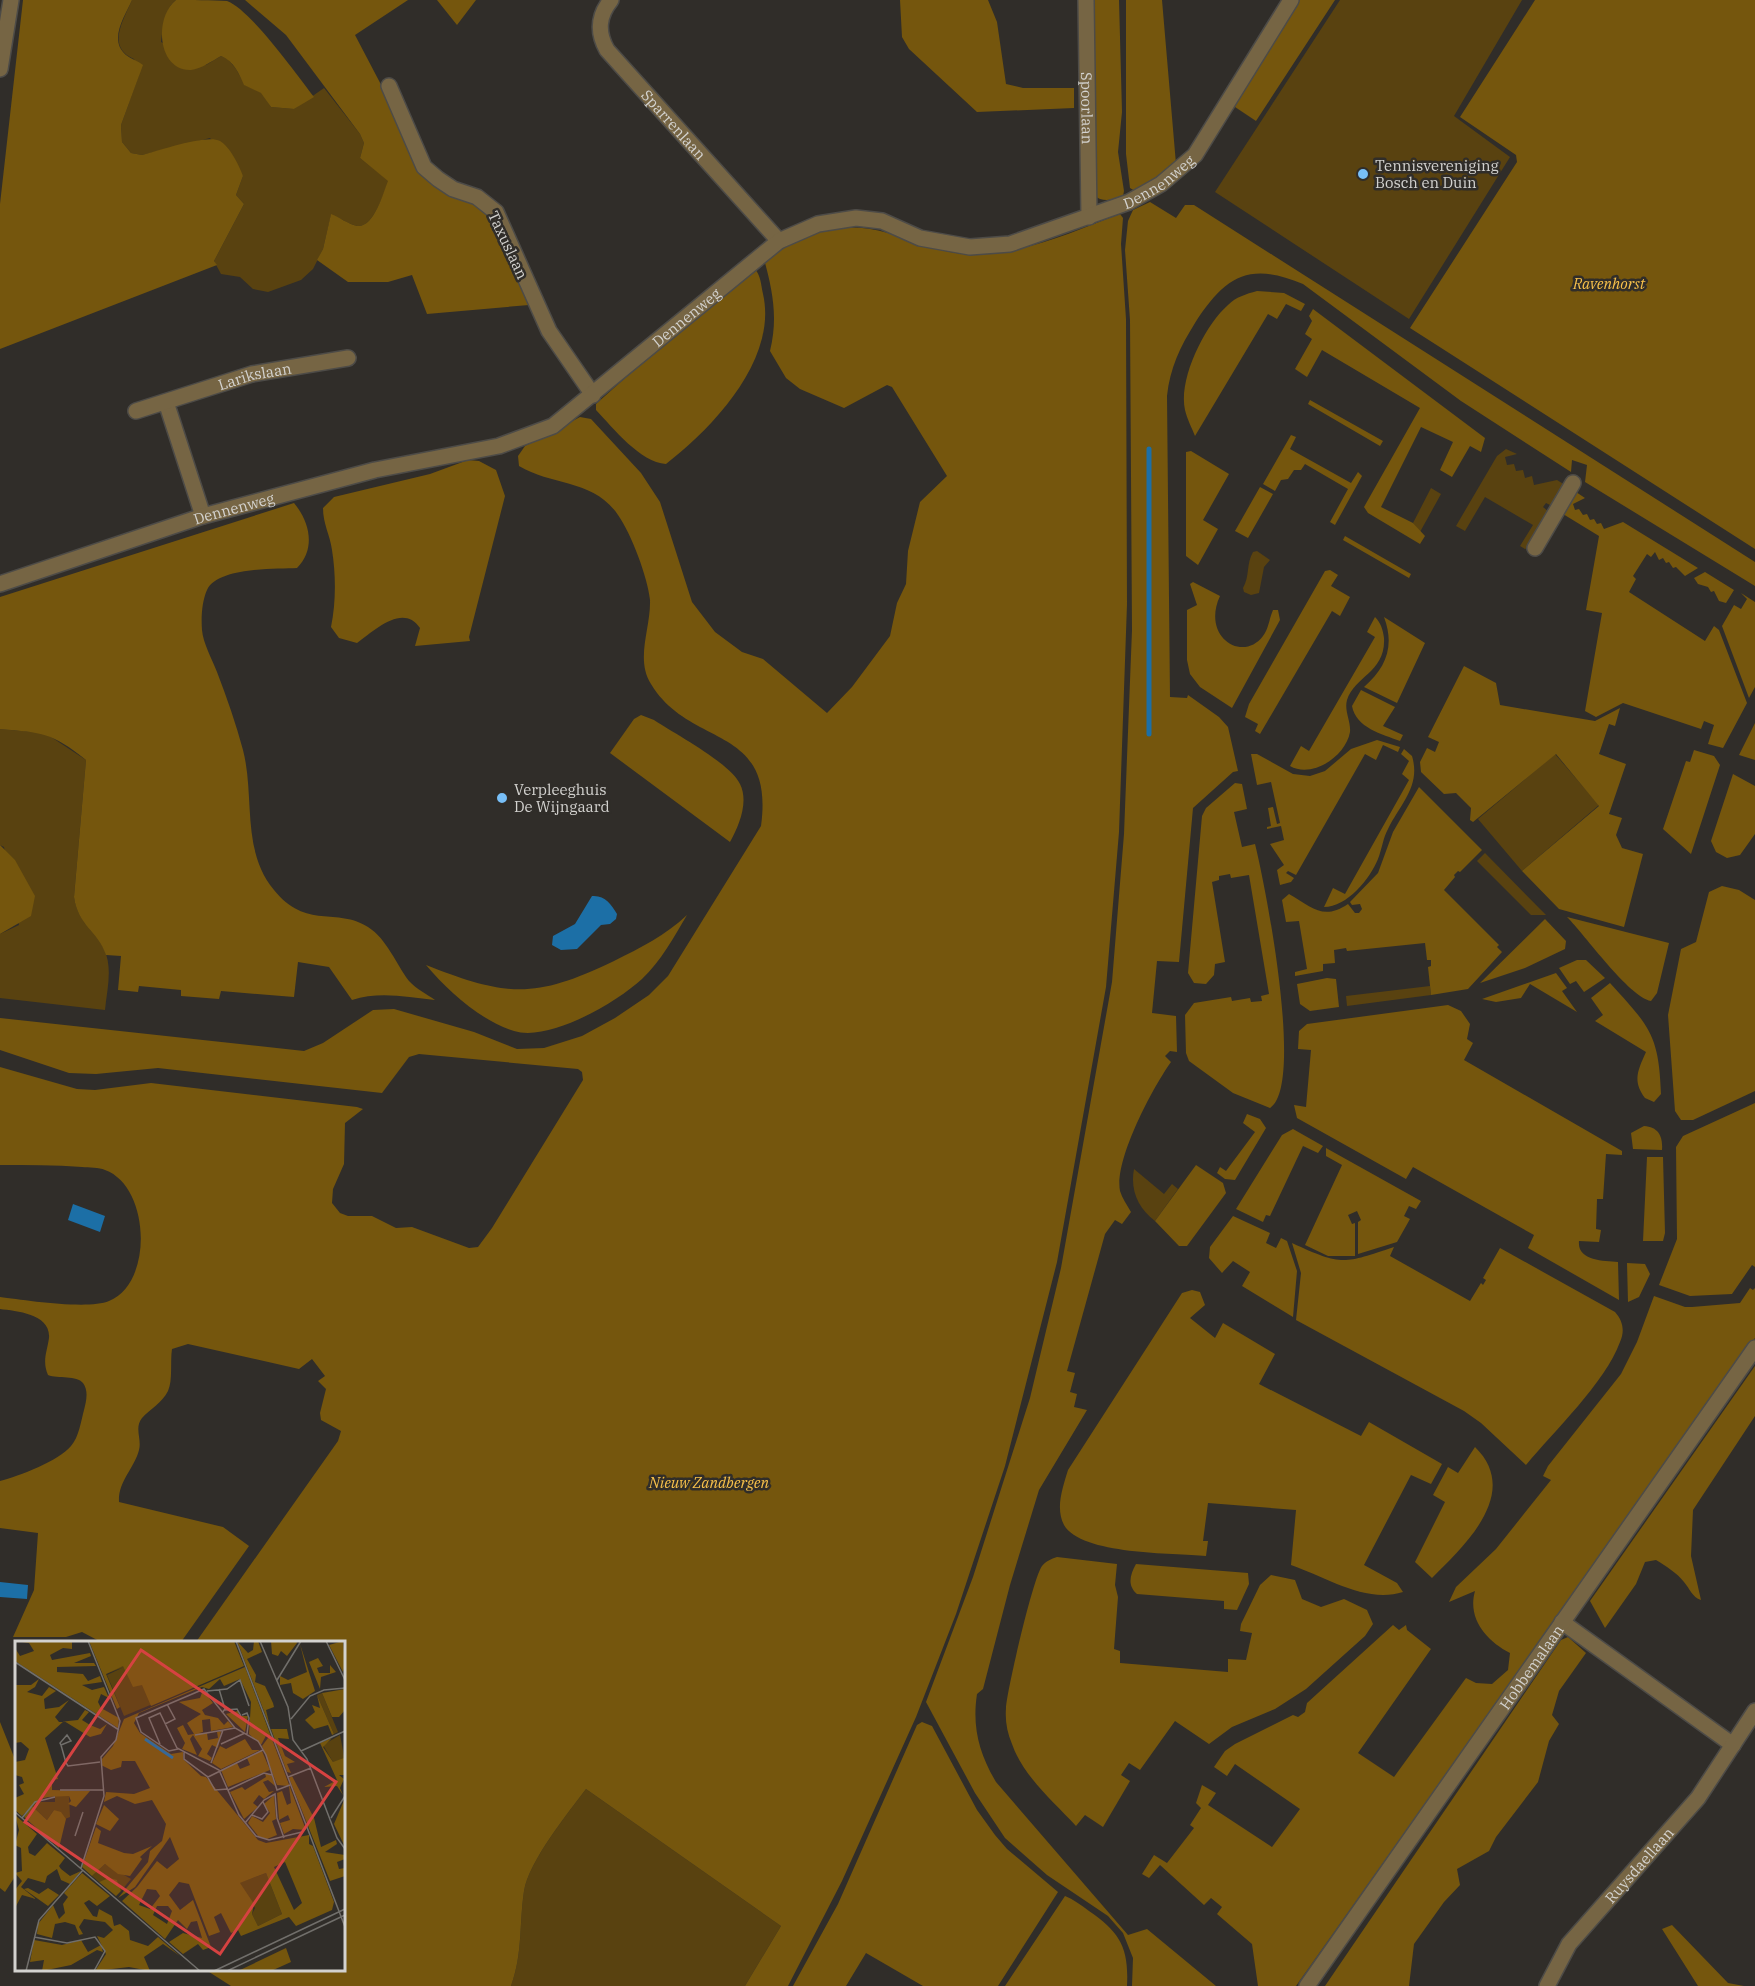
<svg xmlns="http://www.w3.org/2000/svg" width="1755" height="1986" font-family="'IBM Plex Serif',serif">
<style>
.green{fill:#594210}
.forest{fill:#75560d}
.water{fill:#1c6fa6}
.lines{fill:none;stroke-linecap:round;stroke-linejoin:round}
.stream{stroke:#1c6fa6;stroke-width:5}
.minor-casing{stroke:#4d4b47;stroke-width:18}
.minor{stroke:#766544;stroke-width:15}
.poi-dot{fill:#78bff7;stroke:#302d29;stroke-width:2}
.labels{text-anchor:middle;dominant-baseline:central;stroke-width:5;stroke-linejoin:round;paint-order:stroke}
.street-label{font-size:15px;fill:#d3d2cf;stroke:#302d29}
.poi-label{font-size:15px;fill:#d3d2cf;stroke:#302d29;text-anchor:start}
.park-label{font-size:15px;font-style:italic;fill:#f8c14a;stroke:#302d29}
.inset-river{fill:none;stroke:#1c6fa6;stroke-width:3}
.inset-road{fill:none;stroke:#716f6b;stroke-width:1.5}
.view{fill:#d64241;fill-opacity:0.15;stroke:#d64241;stroke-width:3}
.inset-edge{fill:none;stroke:#d3d2cf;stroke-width:3}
</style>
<rect width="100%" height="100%" fill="#302d29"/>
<path class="green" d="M132 0H176C164 9 163 29 161 42L206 65 221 56 228 59 236 69 245 85 262 93 271 107 294 109 324 88 360 134 364 143 360 158 389 181C383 193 374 228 357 226 348 224 339 217 331 215L323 249 313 269 301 280 268 292 253 289 240 277 221 274 214 261 244 204 236 195 243 176 210 138 142 155 131 153 122 142 121 125 139 75 134 59C106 47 123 21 132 0Z
M1340 0H1522L1454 116 1510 157 1409 319 1215 192Z
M1506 449 1517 454 1505 457 1507 465 1514 464 1516 471 1523 470 1525 478 1532 476 1534 485 1557 480 1565 485 1552 506 1546 503 1543 507 1549 512 1528 548 1525 549 1520 546 1533 525 1485 497 1465 531 1456 526 1497 456Z
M1431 488 1441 494 1420 532 1413 523Z
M1257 551 1270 560 1264 567 1259 593 1251 595 1244 592 1243 588C1250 576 1246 564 1253 552Z
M0 729 45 733 86 760 74 897C78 923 93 928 104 949 113 968 107 990 105 1010L0 998V934L19 925 4 847 0 845Z
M1555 754 1599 805 1522 871 1478 819Z
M1485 853 1546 915H1531L1477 861Z
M1430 986 1431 995 1347 1006 1346 996Z
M1134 1169 1164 1194 1172 1184 1178 1189 1155 1221C1138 1208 1130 1190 1134 1169Z
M586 1789 781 1926 745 1986H511C523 1953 519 1924 524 1891 529 1861 568 1813 586 1789Z"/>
<path class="forest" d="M23 0H132C125 16 108 40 126 55 131 59 138 61 143 65L121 125 122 142 131 153 142 155C159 151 206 134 220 141 230 147 239 165 243 176L236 195 244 204 214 261 217 265 0 349V204Z
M176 0C190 0 213 0 227 1 250 9 297 75 314 97L294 109 271 107 261 93 244 85C239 74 234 61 221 56 212 61 201 69 191 70 157 71 154 17 176 0Z
M245 0H408L355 35 388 98 414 160 490 213 529 305 427 314 412 275 388 282H348L317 260 323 249 331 214C339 217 348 224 357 226 374 228 383 193 388 181L360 158 364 143 360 134 286 35Z
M437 0H476L457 25Z
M900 0H988L997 22 1006 84 1023 88H1074V108L977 112 909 49 902 37Z
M1091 0H1119L1122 112 1118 152 1124 191 1123 196C1111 200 1104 203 1093 195Z
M1126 0H1162L1176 164 1135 191 1130 188 1126 154Z
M1295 0H1335L1256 121 1229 103Z
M1535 0H1755V549L1410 328 1517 162 1516 155 1460 117Z
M1150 202 1176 218 1185 205H1194L1755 562V586L1585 482 1587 465 1572 460 1571 472 1461 401 1303 284C1248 261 1225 277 1195 323 1180 347 1170 368 1167 396L1170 697 1187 698 1188 695 1219 717 1228 727 1238 771 1233 772 1193 808 1179 962 1157 961 1152 1013 1176 1016 1177 1052 1170 1051 1165 1056 1171 1062C1153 1087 1114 1160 1120 1191 1122 1198 1127 1205 1131 1212L1122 1224 1115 1220 1105 1234 1067 1371 1075 1373 1070 1392 1077 1394 1074 1407 1087 1410 1039 1490 1010 1585 983 1689 977 1694C972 1727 979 1753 996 1782L1128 1935 1147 1929 1216 1986H1132L1133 1958 1123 1933 1108 1916 1047 1875 1005 1838 975 1793 926 1702 973 1577 1030 1398 1061 1268 1112 982 1124 834 1132 630 1130 320 1125 250 1128 221 1133 210Z
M1120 214 1123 218 1121 244 1126 319 1127 604 1119 832 1106 987 1057 1262 1005 1466 956 1614 916 1717 842 1881 788 1986H745L781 1926 586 1789C568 1813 529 1861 524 1891 519 1924 523 1953 511 1986H231L206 1970H344V1642H196L338 1441 341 1431 321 1420 320 1413 326 1389 318 1381 325 1376 312 1359 299 1369 188 1344 172 1349C170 1362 173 1380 168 1391 162 1403 150 1409 142 1418 134 1428 142 1439 139 1450 134 1469 118 1481 119 1502L223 1527 249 1546 181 1642H101L82 1632 66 1637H13L34 1590 38 1533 0 1528V1481C19 1476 59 1461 71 1446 79 1437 81 1421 84 1410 86 1402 89 1391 83 1383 77 1375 58 1379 48 1375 42 1361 47 1352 49 1338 51 1314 17 1311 0 1309V1297C24 1300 88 1310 109 1301 154 1283 150 1186 105 1170 99 1167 89 1168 82 1167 55 1165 28 1165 0 1165V1067L77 1089 95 1090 151 1083 357 1107 363 1109 345 1123 344 1164 333 1189 332 1203 340 1213 348 1216H372L396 1228 412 1227 469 1248 478 1247 492 1228 583 1080 582 1072 578 1069 419 1054 409 1057 382 1093 158 1068 96 1074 69 1073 0 1050V1018L304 1051 323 1043 373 1010 394 1009 474 1032 517 1049 544 1048 582 1036 615 1018 649 995 668 976 761 826C775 723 690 749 651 684 635 659 651 628 650 600 648 578 631 533 618 515 594 479 552 486 519 466L518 456 525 446 580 417 591 419 641 473 660 502 692 602 715 632 742 652 763 659 827 713 852 687 890 636 897 603 906 584 908 551 920 502 947 476 892 387 887 385 844 408 800 389 786 378 770 351C778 318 773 292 764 259 805 233 839 219 888 233 917 241 940 254 971 254 1023 255 1072 232 1120 214Z
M754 268C761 275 761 285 763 294 778 359 713 428 666 464 640 462 614 429 596 410V404L728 286Z
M1257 291 1284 293 1305 304 1301 311 1286 304 1277 319 1268 314 1195 436C1192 428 1187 419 1185 410 1178 379 1205 325 1228 305 1236 297 1246 294 1257 291Z
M1313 309 1485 438 1481 452 1470 446 1452 477 1440 470 1453 442 1421 427 1381 507 1413 523 1425 536 1420 544 1368 513 1364 507 1420 408 1322 350 1307 377 1295 369 1312 339 1305 334 1312 321 1309 316Z
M1310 400 1383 441 1380 446 1308 404Z
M1291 435 1296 437 1290 449 1351 483 1358 472 1362 476 1335 525 1330 522 1348 489 1305 464 1301 470H1294L1288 479 1281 480 1275 491 1263 484Z
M1191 451 1229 474 1203 520 1218 529 1198 565 1186 556V452Z
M468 460 479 461 496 470 505 496 469 637 470 641 415 646 420 628C403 603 375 630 357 643L339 638 331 627C336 603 336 575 332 550 330 535 323 524 323 508L334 497 430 474Z
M1260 487 1273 494 1248 538 1235 531Z
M1576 492 1585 498 1573 504 1575 510 1579 509 1583 515 1587 514 1590 520 1594 519 1597 524 1601 523 1604 529 1623 522 1698 568 1685 576 1676 567 1673 568 1669 562 1666 563 1663 558 1659 560 1655 552 1651 557 1647 554 1633 576 1636 579 1629 592 1705 641 1714 626 1719 630 1747 703 1723 748 1708 744 1714 725 1704 721 1701 729 1623 703 1596 717 1585 711 1602 613 1586 610 1599 536 1563 514Z
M294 503C310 522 316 549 297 568 275 569 218 567 207 590 202 601 201 617 202 630 203 643 212 659 217 672 227 698 236 724 243 750 255 796 241 851 274 890 306 930 337 907 368 927 387 939 396 964 409 981 416 989 427 994 435 1000 407 997 379 991 352 1000L329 967 298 962 294 997 221 991 219 999 181 996V990L139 986 138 992 118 990 121 956 106 955C98 931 78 926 74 897L86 760C51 732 43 733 0 729V597Z
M1345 536 1411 574 1409 578 1343 540Z
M1330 570 1338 575 1331 586 1350 597 1340 616 1332 611 1260 734 1255 731 1258 724 1245 717 1249 704 1325 571Z
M1705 572 1734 590 1726 603 1719 601 1714 591 1711 592 1708 587 1698 584 1694 578Z
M1193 582 1220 596C1201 637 1243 663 1263 636 1269 628 1269 619 1273 610H1278L1280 620 1232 708 1200 687 1190 674 1187 660V610L1197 605 1190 584Z
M1741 593 1755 602V687L1749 698 1722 626 1734 605 1741 609 1747 599Z
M1375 617C1381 623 1383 630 1384 638 1386 672 1355 676 1347 700 1344 711 1351 721 1350 732 1346 756 1312 779 1290 766L1301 746 1309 751 1375 637 1367 632Z
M1384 617 1425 643 1397 703 1364 687C1386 668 1395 646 1384 617Z
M1464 666 1496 683 1500 705 1595 721 1620 708 1615 726 1609 724 1599 754 1626 764 1609 814 1622 818 1616 835 1622 848 1643 854 1624 927 1559 909 1522 871 1599 806 1556 754 1473 822 1470 820 1471 808 1456 793 1444 794 1421 772 1420 762 1427 748 1435 752 1439 742 1428 737Z
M1361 690 1395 707 1383 726 1403 735 1400 741C1382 734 1356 728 1352 706Z
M641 715 654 720C675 734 730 763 740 784 749 802 739 826 730 842L610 753 634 719Z
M1755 723V760L1739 755Z
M1377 740 1400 747 1398 752 1383 745 1376 760 1365 754 1296 875 1288 871 1286 873 1294 878 1291 882 1280 885 1277 870 1284 865 1270 844 1284 840 1281 826 1267 829V827L1271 826 1268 808 1273 807 1277 824 1280 823 1271 782 1257 785 1251 754H1257L1293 774 1310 776 1325 771 1351 749Z
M1404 749 1412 756C1421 786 1401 803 1388 829 1383 838 1382 849 1378 859 1370 879 1347 907 1324 907L1333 888 1345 894 1409 780 1402 774 1409 761 1401 754Z
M1694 750 1714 756 1720 765 1691 854 1663 829 1686 761 1690 762Z
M1733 774 1755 786V834L1740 855 1727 858 1716 852 1711 841Z
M1235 783 1242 784 1247 809 1234 812 1242 847 1255 844C1265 883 1305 1086 1270 1108L1233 1093 1189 1061 1186 1053 1185 1015 1194 1003 1231 997 1232 1001 1250 998 1251 1002 1262 1001 1261 996 1269 994 1249 875 1231 878 1230 874 1219 876V880L1212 882 1225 962 1215 964 1214 975 1206 984 1194 983 1188 973 1202 816 1206 808Z
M1419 787 1482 850 1460 872 1458 871 1454 875 1455 877 1444 890 1499 945 1497 947 1502 952 1468 989 1431 995 1428 967 1431 966V960H1427L1425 943 1347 951 1346 948 1334 950 1335 963 1323 964V971L1295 976V972L1307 969 1299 921 1286 922 1282 900 1289 894C1312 907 1323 921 1348 904L1355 913H1359L1362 909 1360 904 1352 905 1350 902 1378 873 1393 832Z
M0 845 15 860 35 896 31 916 0 934Z
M1722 886 1739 890 1755 900V1091L1693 1120H1681L1675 1111 1668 1015 1681 949 1696 942 1709 892Z
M687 915C674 937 661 961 642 979 617 1002 550 1042 514 1031 481 1021 448 991 426 965 507 997 535 999 614 961 640 948 666 935 687 915Z
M1567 917 1669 943 1657 993 1651 1001C1629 997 1585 935 1567 917Z
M1545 919 1566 941 1565 949 1525 968 1480 983Z
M1577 960H1586L1605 978 1584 992 1576 981 1570 984 1559 968Z
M1556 973 1567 988 1562 991 1577 1012 1530 984 1521 998 1496 1002 1482 999Z
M1327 978 1336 979 1339 1007 1310 1011 1300 1004 1297 984Z
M1610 983C1649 1026 1659 1034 1661 1094L1654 1102 1645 1098C1632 1081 1638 1070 1646 1052L1595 1021 1603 1015 1591 998Z
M1448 1005 1461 1011 1470 1024 1467 1039 1473 1043 1464 1060 1622 1151V1155L1606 1154 1603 1199H1597L1596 1229 1601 1230 1599 1242 1579 1241C1577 1261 1603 1261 1618 1262L1619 1300 1528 1248 1534 1235 1413 1167 1406 1179 1297 1118 1294 1105 1306 1107 1311 1050 1298 1049 1299 1031 1307 1024Z
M1755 1103V1267L1752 1265 1732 1294 1690 1296 1659 1285 1677 1239 1676 1147 1683 1136Z
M1247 1114 1260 1119 1266 1128 1235 1180 1225 1179 1217 1173 1220 1167 1226 1171 1255 1132 1243 1123Z
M1644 1126C1659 1127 1663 1137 1662 1150L1633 1149 1631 1133Z
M1293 1129 1323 1146 1318 1153 1303 1146 1270 1216 1266 1215 1263 1222 1236 1209 1282 1135Z
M1326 1148 1421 1201 1416 1209 1409 1206 1404 1216 1410 1219 1397 1242 1358 1254V1222L1361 1220 1357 1211 1348 1215 1352 1224 1355 1223V1256H1328L1305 1245 1342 1165 1326 1156Z
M1647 1157H1663L1665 1233 1663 1241H1643Z
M1196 1165 1223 1183 1226 1193 1187 1246H1179L1155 1221Z
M1233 1216 1270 1233 1266 1243 1276 1248 1281 1238 1287 1241 1297 1271 1293 1317 1242 1286 1250 1272 1233 1261 1222 1273 1209 1258 1210 1247Z
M1292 1243C1342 1266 1343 1264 1394 1247L1390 1256 1470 1301 1481 1283 1483 1285 1486 1280 1483 1278 1500 1248 1615 1312C1623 1321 1625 1331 1620 1342 1605 1383 1554 1431 1526 1465L1481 1423 1464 1411 1296 1320 1301 1273Z
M1627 1263 1645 1264 1650 1274 1639 1297 1628 1302Z
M1750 1288 1753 1290 1755 1288V1338L1296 1986H1258L1252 1944 1217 1914 1222 1907 1211 1898 1204 1905 1160 1865 1149 1878 1142 1874 1154 1855 1167 1863 1194 1828 1190 1825 1201 1808 1196 1803 1202 1785 1216 1793 1208 1805 1272 1847 1300 1809 1235 1764 1227 1776 1214 1767 1225 1751 1235 1744 1293 1715 1298 1717 1305 1712 1307 1703 1393 1625 1399 1630 1406 1625 1407 1630 1431 1649 1358 1753 1394 1777 1466 1678 1476 1683 1492 1684 1508 1670 1510 1653C1487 1641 1467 1619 1475 1591L1449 1602 1456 1587 1496 1549 1551 1480 1543 1476 1548 1466 1621 1374 1637 1342 1654 1296 1685 1307H1692L1740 1303Z
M1192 1290 1200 1292 1205 1305 1190 1318 1215 1338 1223 1323 1275 1354 1259 1384 1361 1436 1369 1422 1442 1464 1431 1484 1411 1475 1364 1565 1397 1583 1403 1592C1366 1604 1326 1577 1291 1565L1296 1510 1208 1503 1203 1541H1208L1206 1556C1174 1553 1081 1555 1064 1525 1055 1508 1063 1487 1068 1470L1182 1293Z
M1755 1366V1416L1693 1510 1691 1556 1701 1600C1692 1597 1690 1589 1684 1582 1677 1573 1666 1566 1656 1560L1645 1562 1636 1584 1605 1628 1590 1601Z
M1475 1447C1522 1493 1464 1546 1432 1578L1415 1562 1445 1502 1433 1495 1448 1467 1458 1473Z
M1057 1557 1117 1564 1115 1585 1118 1597 1114 1649 1120 1651V1663L1228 1672V1659L1246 1660 1252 1633 1240 1631 1241 1624 1260 1585 1271 1575 1295 1580 1302 1599 1321 1607 1344 1599 1367 1610 1373 1624 1365 1636 1306 1689 1275 1709 1232 1727 1209 1744 1175 1721 1140 1770 1129 1763 1121 1775 1130 1781 1103 1827 1085 1815 1076 1826C1054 1802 1023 1776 1012 1744 1007 1732 1005 1721 1006 1708 1007 1690 1033 1578 1042 1566 1046 1561 1051 1559 1057 1557Z
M1136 1564 1248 1573 1249 1584 1237 1610 1224 1609V1601L1137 1594C1127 1585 1130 1575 1136 1564Z
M1568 1637 1586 1653 1559 1691 1552 1715 1559 1724 1549 1741 1538 1782 1496 1837 1489 1851 1457 1869 1460 1885 1444 1902 1414 1944 1409 1986H1325L1561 1640Z
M0 1722 16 1762V1875L5 1892 0 1888Z
M922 1722 932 1726 977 1810 995 1835 1007 1849 1058 1892 998 1986H923L866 1953 846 1986H793L838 1904 917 1725Z
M1065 1896C1073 1899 1081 1905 1089 1911 1120 1932 1129 1948 1127 1986H1005Z
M1672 1925 1728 1983 1744 1986H1698L1662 1929Z"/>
<path class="water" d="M592 896C605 895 611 904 617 914L616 919 610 924 601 925 577 949 561 950 552 945 553 936 575 924Z
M73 1204 105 1216 100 1232 68 1220Z
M0 1582 28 1585 27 1599 0 1597Z"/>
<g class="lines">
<path class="stream" d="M1149 734V449"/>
<g class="minor-casing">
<g id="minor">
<path id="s1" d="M611 0C598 16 597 32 607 50L779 241"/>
<path id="s2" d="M1086 0 1089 217"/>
<path d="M0 69 11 0"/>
<path d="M389 86 424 167 438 179 453 189 477 197 496 212 549 331 593 395"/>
<path d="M166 402 203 516"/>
<path id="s3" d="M136 411 252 374 348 358"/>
<path d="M1535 548 1573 483"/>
<path id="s4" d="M0 584 203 516 375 470 499 446 553 426 779 241 818 224 856 218 882 221 920 238 970 247 1010 244 1129 202 1161 184 1195 155 1291 0"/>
<path d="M1562 1622 1733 1745"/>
<path id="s5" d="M1307 1986 1755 1348"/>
<path id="s6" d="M1547 1986 1569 1944 1698 1798 1755 1711"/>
</g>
</g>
<use href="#minor" class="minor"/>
</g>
<g class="poi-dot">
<circle cx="1363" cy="174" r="6"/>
<circle cx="502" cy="798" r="6"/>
</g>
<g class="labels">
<g class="street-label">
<text stroke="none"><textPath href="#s2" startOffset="108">Spoorlaan</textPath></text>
<text stroke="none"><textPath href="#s1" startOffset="154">Sparrenlaan</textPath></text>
<text stroke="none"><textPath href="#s4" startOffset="1270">Dennenweg</textPath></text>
<text transform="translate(508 245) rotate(65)">Taxuslaan</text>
<text stroke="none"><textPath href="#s4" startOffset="748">Dennenweg</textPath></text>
<text stroke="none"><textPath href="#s3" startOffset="124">Larikslaan</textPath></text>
<text stroke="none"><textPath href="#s4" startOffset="246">Dennenweg</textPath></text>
<text stroke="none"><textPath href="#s5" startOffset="390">Hobbemalaan</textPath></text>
<text stroke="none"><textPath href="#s6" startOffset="153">Ruysdaellaan</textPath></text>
</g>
<g class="poi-label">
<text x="1375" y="165">Tennisvereniging<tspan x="1375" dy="17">Bosch en Duin</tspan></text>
<text x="514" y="789">Verpleeghuis<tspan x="514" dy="17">De Wijngaard</tspan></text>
</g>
<g class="park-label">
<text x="1609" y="283">Ravenhorst</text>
<text x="709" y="1482">Nieuw Zandbergen</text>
</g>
</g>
<g transform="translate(15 1641)">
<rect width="330" height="330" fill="#302d29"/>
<path d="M98 0 226 26 109 75 92 34 109 26 88 34ZM307 52 323 91 319 93 302 54ZM325 94 330 120 318 121 308 104ZM40 155H54L55 176 50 178 39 169 32 179 17 165 22 161H40ZM90 223 116 238 106 250 102 239 84 241 77 235ZM251 232 267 273 243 285 237 273 240 267 224 242Z" fill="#594210"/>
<path d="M0 0H57V8L48 7 35 14 37 19 75 12 76 15 59 22H79L81 25 42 26V31L68 33 73 40 85 35 87 41 67 44 77 49 89 46 94 57 86 53 83 61 86 67 104 77 103 87 0 20V7L5 15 19 10 14 2ZM74 0H219L229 25 136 65 127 44 118 46 108 25 91 33 105 66 102 68ZM222 0 233 12 238 9 239 0H243L247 11 232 18 241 34 240 41 250 45 258 62 259 66 251 69 255 86ZM256 0H281L282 2 272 15 266 10 263 15 257 13ZM328 0 330 23 328 31 314 4ZM285 3 300 50 288 58 278 52 276 42 265 44V35L273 39 292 31ZM303 17 308 25 302 27 304 32H315V24L321 31 306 36 305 48 294 21ZM230 26 291 189 278 188 269 193 265 182 275 179 273 174 264 179 262 152 267 150 272 164 276 162 274 145 262 144 247 105 253 97 252 93 246 104 234 93 236 61 225 38 209 45 205 38 194 48 187 46 124 72 119 82 125 92 156 113 168 111V118L186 135 191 136 243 199 251 202 294 194V203L298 205 319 261 317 269 281 285 274 276 226 295 223 289 216 292 206 272 199 276 205 291 194 295 174 243 164 241 154 254 165 269 178 259 196 306 188 309 183 303 168 313 154 301 168 292 187 297 182 280 176 281 172 288 163 279 150 298 107 260 122 246 142 220 152 228 164 218 155 196 120 246 103 257 133 221 135 210 147 200 151 183 137 159 120 163 102 155 89 161 91 151 119 153 135 147 120 120H107L106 126 96 129 86 124 87 118 98 105 109 78ZM270 221 287 262 279 269 259 226ZM251 232 267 273 243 285 237 273 239 263 225 242ZM132 248 141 249 145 255 135 268 124 264ZM142 265H153L157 270 152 283 138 274ZM24 38 20 46 12 51 27 55 34 46 41 50 29 58 30 68 44 66 54 59 40 76 44 81 63 79 70 69 74 71 67 79 75 84 85 88 92 83 86 93 75 96 49 80 30 97 43 138 37 139V149L75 150 61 166 53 163 56 160 54 155 33 156 25 158 7 175 0 169V157L9 153 4 144 9 142 7 136 0 134V121L10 119 14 108 6 101 0 102V44H16ZM330 48V69L324 76H317L307 52ZM188 49 198 62 187 69 190 74 203 77 209 84 213 80 218 86 196 90 195 78 187 79 188 91 184 92H192L193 99 203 97 202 91 206 90 203 107 197 104 192 113 197 117 195 120 183 115 187 108 178 94 175 98 182 114 167 108 170 102 162 87 168 84 173 94 179 93 172 82 186 73 164 61 185 57ZM302 54 319 93 317 94 313 84 299 88 290 79 300 71 297 64 305 67ZM223 70 225 75H233L230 91 211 73ZM256 88H272L274 98 263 97 270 115 280 121 272 123 276 132 272 131ZM317 97 308 106 318 121 329 117 330 134H324L329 138 325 147 328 154 322 145 309 146 322 139 305 102ZM230 98 237 109H245L206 128 197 122 205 105 211 108ZM247 110 255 129 213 146 206 129 222 122 225 128 235 124 232 117ZM250 132 257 135 260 145 253 139 248 141 254 151 259 150 249 158 244 154 238 162 243 166 229 178 215 151 227 146 230 149 251 136ZM277 135 299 177 306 206 321 199 322 203 310 211 330 214V218L322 221 324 228 330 227V235L315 240 274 137ZM259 154 261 178 257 180 262 194 252 198 244 196 233 182 237 175 248 181 255 172 249 163ZM330 157V206L319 183ZM89 164 104 178 95 190 81 183ZM17 165 32 179 39 169 46 171 51 178 44 207 9 176ZM0 174 22 193 13 206 14 212 20 215 32 202 50 217 44 225 46 228 55 235 66 230 55 243 46 239 42 228 32 235 30 242 13 237 6 246 21 258 7 254 0 267V249L7 240 0 232 7 230 6 207 0 204 4 189ZM81 186 86 190 83 202 109 212 118 213 137 205 125 216 127 218 115 235 103 233 90 223 77 235 67 226ZM67 232 95 255 82 265 74 259 69 262 78 275 82 276 84 268 97 275 99 285 105 283 114 290 115 299 133 305 143 296 165 315 148 303 129 316 135 330 114 326 80 330 91 313 82 295 89 297 98 289 90 281 69 278 64 286 68 293 64 294 60 284 50 281 40 283 37 297 22 293 23 283 38 264 44 278 50 272 48 263 53 256 49 252ZM94 237 102 239 106 250 101 255 84 241ZM13 247 24 253 33 247 44 254 33 265 9 248ZM19 299 47 304 66 299 73 311 86 304 88 311 82 309 56 324 27 330 29 319 15 321ZM271 307 276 321 256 330H223Z" fill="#75560d" fill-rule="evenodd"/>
<path class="inset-river" d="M130 98 158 117"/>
<path class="inset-road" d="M221 0 330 286M245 0 273 66 278 99 292 118 322 197 330 208M311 0 330 39M0 21 104 89M262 39 286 0M204 48 210 68 207 72M192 50 212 48 225 39 234 65M210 69 222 68 226 75M227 74 232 72 234 77 232 93M276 78 295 55 309 49 330 47M150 83 160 78 152 63M180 94 220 87M145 103 134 77 145 72 162 107 204 129 224 174 241 195 254 199 287 191M206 103 230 92M46 104 56 100 52 94 45 102 46 104 51 122 53 125 85 121M163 108 154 110 126 91 121 77 189 48 220 87 243 100 251 114 262 149 275 144M169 110V118L193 136 248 109M286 110 330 90M196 122 208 89M192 135 200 149 213 148M273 136 296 127M45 149H88M213 149 249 132 257 134M0 171 185 330M237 174 247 178 253 171 248 161M7 177 20 161 40 156M316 177 330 155M230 182 249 159 260 153 262 177 269 197M60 195 68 171M66 227 89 155 86 116 101 99 105 80 73 0M19 296 52 302 80 296 90 310 79 330M11 330 24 279 68 229M199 330 330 268M212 330 330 274"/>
<path class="view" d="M126 9 321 141 205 313 10 181Z"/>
<rect width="330" height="330" class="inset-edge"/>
</g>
</svg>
